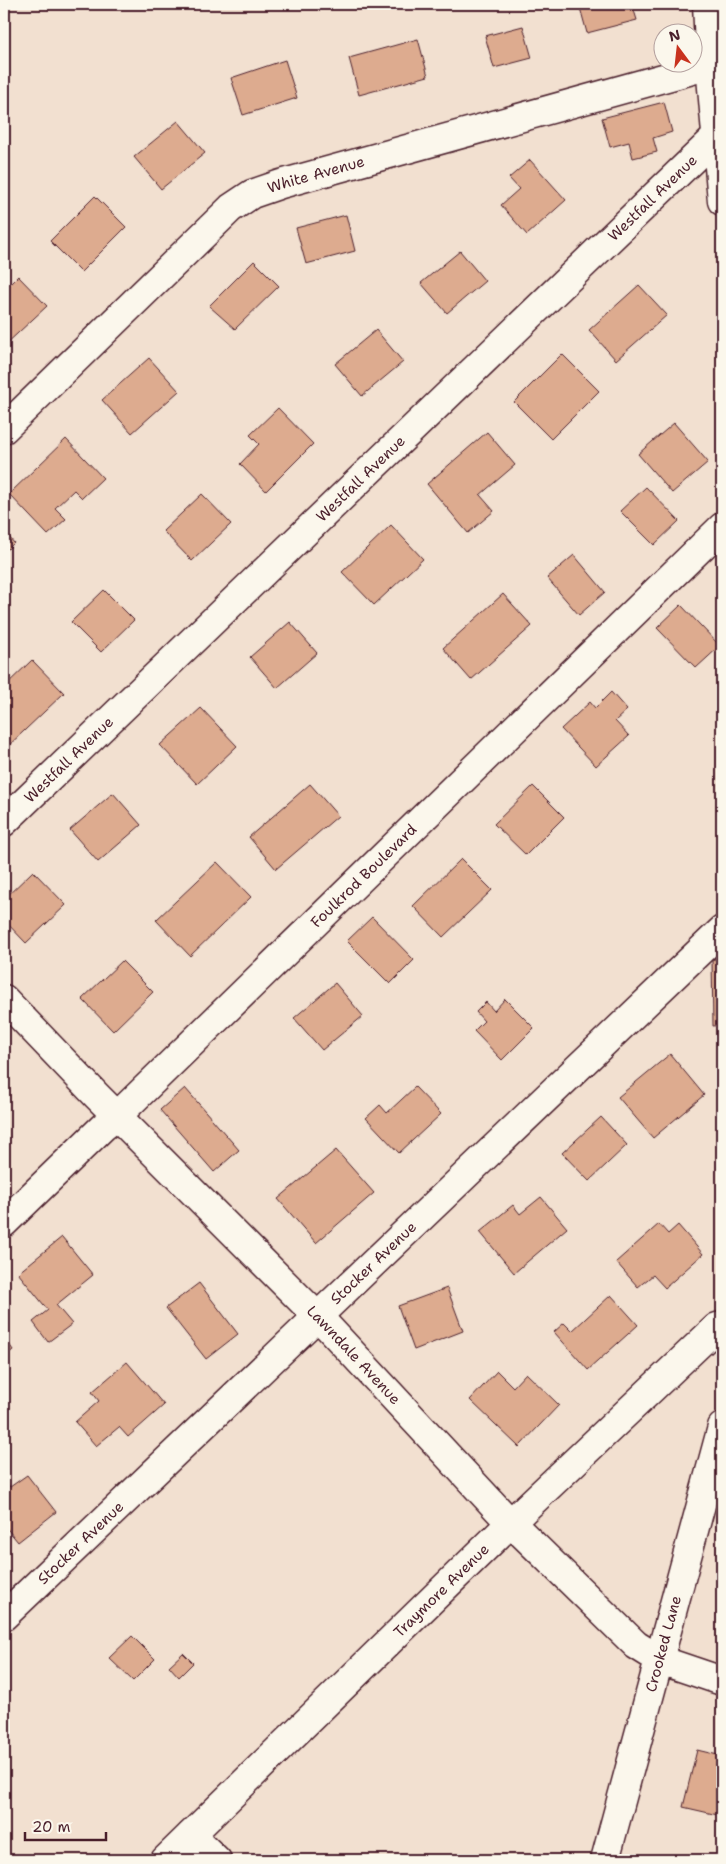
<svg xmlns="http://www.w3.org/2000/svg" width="726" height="1864" font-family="'Shantell Sans',sans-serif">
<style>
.building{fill:#ddab8f;stroke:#4a1f2b}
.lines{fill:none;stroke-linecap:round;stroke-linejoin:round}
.minor-casing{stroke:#4a1f2b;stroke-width:31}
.minor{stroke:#fbf7ec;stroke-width:28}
.labels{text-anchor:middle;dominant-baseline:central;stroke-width:4;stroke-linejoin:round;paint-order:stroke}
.street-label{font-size:15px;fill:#4a1f2b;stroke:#fbf7ec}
</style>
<rect width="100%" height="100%" fill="#f2e0d0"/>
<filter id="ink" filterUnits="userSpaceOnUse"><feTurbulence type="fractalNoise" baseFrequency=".02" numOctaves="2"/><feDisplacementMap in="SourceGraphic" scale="10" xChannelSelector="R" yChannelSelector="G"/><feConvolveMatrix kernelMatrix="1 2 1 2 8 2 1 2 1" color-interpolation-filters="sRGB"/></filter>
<g filter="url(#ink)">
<path class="building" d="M579 4H632L637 20 587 33Z
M523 26 532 58 494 68 485 36Z
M418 39 428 76 359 95 349 58Z
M285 60 297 98 243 115 231 78Z
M664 102 672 132 653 138 657 152 633 158 629 142 610 147 602 118Z
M178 121 205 153 161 189 134 157Z
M530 160 566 200 527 235 501 205 519 189 509 178Z
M95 196 126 227 81 272 50 241Z
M346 215 355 251 306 264 296 228Z
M460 251 485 281 447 313 421 283Z
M254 261 279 286 235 329 209 306Z
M18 276 47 306 4 346V290Z
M639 285 667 315 616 360 589 330Z
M376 330 403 362 362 396 335 364Z
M562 354 599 391 551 439 514 402Z
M149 358 179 391 132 433 102 400Z
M278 408 313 444 266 491 240 464 259 444 250 435Z
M674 423 708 462 672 493 638 454Z
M487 432 515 465 480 495 494 511 468 533 427 484Z
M66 439 103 478 82 498 74 490 55 508 66 519 48 535 9 494Z
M646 487 679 521 654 545 620 511Z
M202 494 231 524 192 561 163 531Z
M391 525 423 559 374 605 342 572Z
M4 531 14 543 4 553Z
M574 555 605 592 579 615 547 578Z
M104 590 134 620 101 652 71 622Z
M503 594 532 626 471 680 443 648Z
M681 605 720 646 696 668 657 628Z
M290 622 317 653 277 688 250 657Z
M32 660 64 693 5 749 4 687Z
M611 692 627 710 615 721 629 736 596 766 561 729 590 702 595 708Z
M201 708 237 746 197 784 160 745Z
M310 784 338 816 276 869 249 837Z
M533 786 564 817 526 855 494 824Z
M113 793 141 825 98 862 70 830Z
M461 859 492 890 443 937 413 906Z
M217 862 251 897 190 956 156 920Z
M33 871 66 905 26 943 4 920V899Z
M372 917 414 960 390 984 347 941Z
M712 959H722V1025L713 1026Z
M122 961 153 992 113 1031 82 999Z
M335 983 363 1016 322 1050 294 1018Z
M505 999 534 1028 502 1060 474 1031 484 1021 476 1012 486 1002 494 1011Z
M670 1054 704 1095 653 1138 618 1097Z
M415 1087 441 1114 399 1153 366 1118 380 1105 387 1113Z
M185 1088 239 1150 214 1172 160 1110Z
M601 1117 627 1145 589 1181 562 1153Z
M336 1150 374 1193 316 1243 278 1199Z
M541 1197 567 1228 514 1273 480 1232 513 1205 520 1214Z
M659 1224 668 1234 678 1225 703 1254 665 1288 653 1275 638 1287 616 1262Z
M62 1237 93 1275 56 1305 72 1324 48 1342 33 1322 48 1310 18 1273Z
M199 1283 238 1334 206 1359 166 1308Z
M447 1288 463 1331 414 1350 398 1306Z
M611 1295 638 1325 588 1370 554 1332 564 1323 572 1331Z
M4 1337 13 1350 4 1357Z
M127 1362 164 1405 128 1437 119 1427 96 1446 75 1422 99 1401 92 1392Z
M497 1371 513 1387 526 1373 559 1405 519 1447 470 1400Z
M27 1475 56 1512 18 1542 4 1525V1478L10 1487Z
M132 1636 155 1659 133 1681 109 1658Z
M183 1653 193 1663 179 1677 169 1666Z
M697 1750 722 1756V1816L683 1807Z"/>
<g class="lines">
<g class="minor-casing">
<g id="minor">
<path d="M707 4 710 65 722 201"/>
<path id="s1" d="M4 429 231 208 252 194 281 184 710 65"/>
<path id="s2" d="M4 822 717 136"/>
<path id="s3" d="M4 999 97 1096 328 1327 501 1513 636 1645 660 1660 722 1681"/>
<path id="s4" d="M4 1223 103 1127 117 1116 722 527"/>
<path id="s5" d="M4 1616 722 930"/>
<path d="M191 1835 217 1860"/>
<path id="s6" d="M165 1860 525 1509 717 1327 722 1326"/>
<path id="s7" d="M605 1860 722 1427"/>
</g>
</g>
<use href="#minor" class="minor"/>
</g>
</g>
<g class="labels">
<g class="street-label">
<text stroke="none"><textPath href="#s1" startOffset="409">White Avenue</textPath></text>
<text stroke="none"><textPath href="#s2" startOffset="900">Westfall Avenue</textPath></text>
<text stroke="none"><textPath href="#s2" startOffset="495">Westfall Avenue</textPath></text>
<text stroke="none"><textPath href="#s2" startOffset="90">Westfall Avenue</textPath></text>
<text stroke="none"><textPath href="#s4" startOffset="500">Foulkrod Boulevard</textPath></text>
<text stroke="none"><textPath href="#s5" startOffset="511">Stocker Avenue</textPath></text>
<text stroke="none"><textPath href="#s3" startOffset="499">Lawndale Avenue</textPath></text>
<text stroke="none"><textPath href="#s5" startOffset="106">Stocker Avenue</textPath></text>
<text stroke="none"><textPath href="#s6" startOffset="386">Traymore Avenue</textPath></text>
<text stroke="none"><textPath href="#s7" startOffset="224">Crooked Lane</textPath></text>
</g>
</g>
<rect width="726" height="1864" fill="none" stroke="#fbf7ec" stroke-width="20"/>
<rect x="10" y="10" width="706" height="1844" fill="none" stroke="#4a1f2b" stroke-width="2" filter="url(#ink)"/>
<g transform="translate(678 48) rotate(345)"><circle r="24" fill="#fbf7ec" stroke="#b4a19f"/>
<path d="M0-4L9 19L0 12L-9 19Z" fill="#c8321e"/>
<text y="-8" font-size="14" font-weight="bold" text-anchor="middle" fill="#4a1f2b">N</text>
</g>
<path d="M25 1832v8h81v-8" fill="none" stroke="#4a1f2b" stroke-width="2.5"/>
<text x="32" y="1832" font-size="15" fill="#4a1f2b" stroke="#fbf7ec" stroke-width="4" paint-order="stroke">20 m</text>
</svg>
